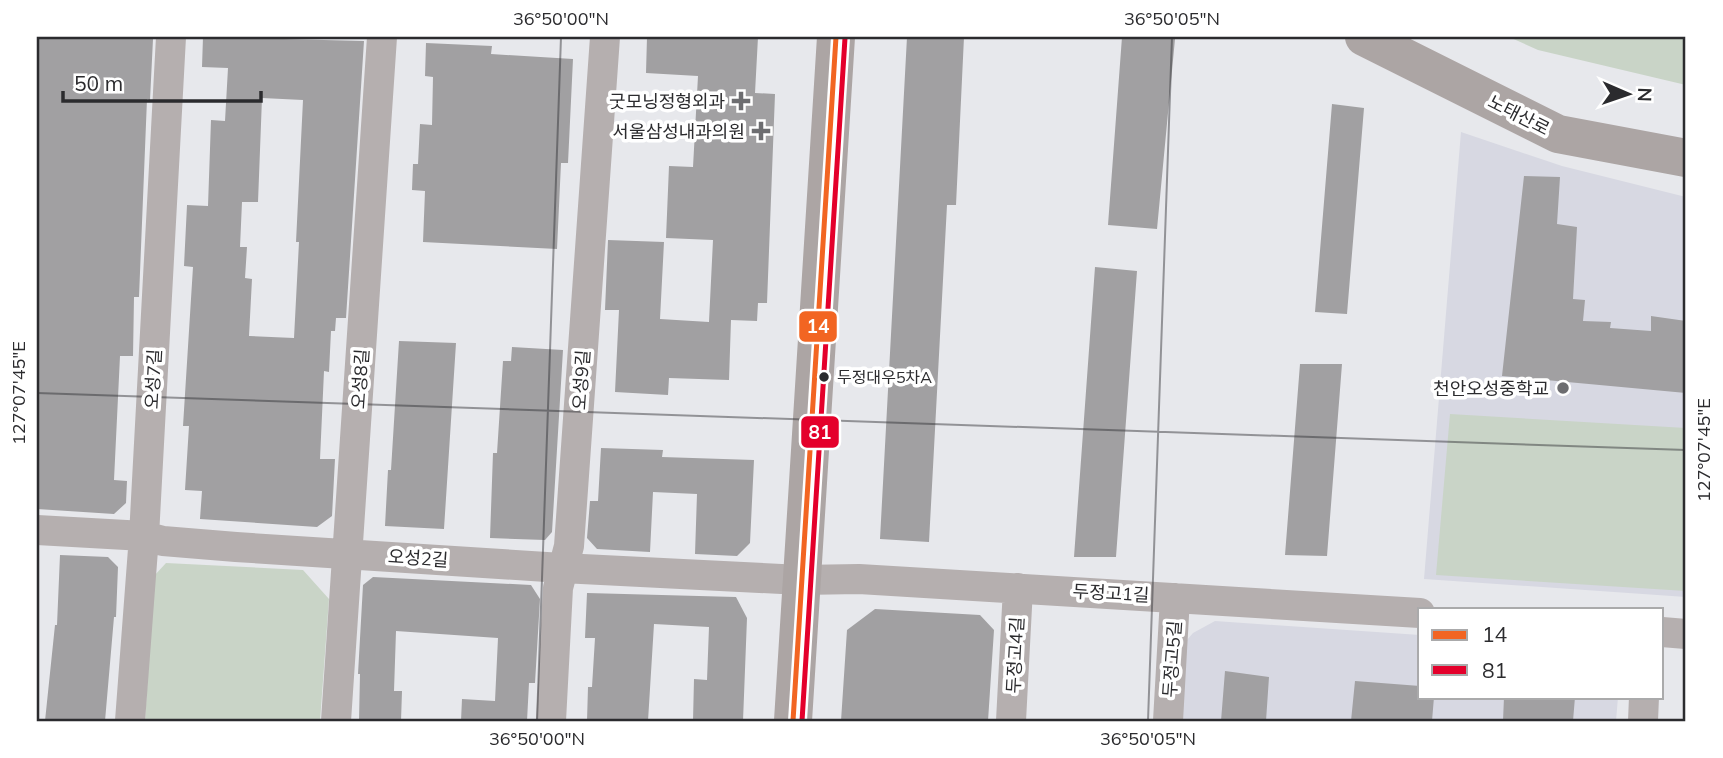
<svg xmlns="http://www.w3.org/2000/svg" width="1723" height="758" font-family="Mulish,'Noto Sans KR',sans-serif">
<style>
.built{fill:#d7d8e2}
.green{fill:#c9d4c7}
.building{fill:#a1a0a2;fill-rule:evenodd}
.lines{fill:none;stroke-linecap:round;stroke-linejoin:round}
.street{stroke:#b5afaf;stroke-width:30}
.secondary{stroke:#aca5a4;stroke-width:38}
.bus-1-casing{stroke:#fff;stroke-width:10}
.bus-2-casing{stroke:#fff;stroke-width:10}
.bus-1{stroke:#f26522;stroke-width:5}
.bus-2{stroke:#e4002b;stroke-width:5}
.ticks{fill:none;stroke:#2b2b2e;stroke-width:2;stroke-opacity:0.45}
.poi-dot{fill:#6d6d70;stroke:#fff;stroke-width:2.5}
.bus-dot{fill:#2b2b2e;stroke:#fff;stroke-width:2.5}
.labels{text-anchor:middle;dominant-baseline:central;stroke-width:7;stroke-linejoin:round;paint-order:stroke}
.bus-label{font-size:16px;fill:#2b2b2e;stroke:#fff;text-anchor:start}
.poi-label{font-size:18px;fill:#2b2b2e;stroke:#fff;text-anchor:end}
.street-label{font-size:18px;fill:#2b2b2e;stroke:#fff}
.line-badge{stroke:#fff;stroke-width:2.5}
.badge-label{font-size:19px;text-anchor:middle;font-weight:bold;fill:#fff}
.neatline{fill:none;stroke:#2b2b2e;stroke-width:2.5}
.ticks-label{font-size:18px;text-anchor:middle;fill:#2b2b2e}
</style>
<rect width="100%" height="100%" fill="#e7e8ec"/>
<path class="built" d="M1461 132 1562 166 1686 197V597L1424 579Z
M1215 621 1420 635V697H1618L1616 721H1177L1181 647 1193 633Z"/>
<path class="green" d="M1509 37H1686V85L1538 50Z
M1450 414 1686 428V591L1436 575Z
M166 563 303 570 329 599 320 721H145L154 576Z"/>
<path class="building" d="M37 37 153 39 150 100 147 99 139 297H134L133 356H120L114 480 127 481 126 503 114 514 37 509Z
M203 37 364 41 346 318H336L335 331H331L329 372 324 371 320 459H335L332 516 317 527 200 519 202 491 185 490 189 426H183L193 267 184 266 187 205 208 206 211 120 225 121 228 68 202 67ZM262 98 303 100 296 242H299L294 338 249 336 252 279 245 278 247 247H240L242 202H258Z
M647 37H758L755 93 775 94 767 303H758L757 321 731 320 729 380 669 378 668 395 615 392 619 310H605L608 240 664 242 660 319 709 322 713 240 666 238 669 166 693 167 698 76 646 73Z
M907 37H964L956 205H947L929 542 880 539Z
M1122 37 1175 39 1157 229 1108 225Z
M426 43 492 46 491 54 573 59 568 163H561L557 249 423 242 425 191 412 190 413 164H418L420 124 432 125 433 77 425 76Z
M1332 104 1364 108 1347 314 1315 312Z
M1524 176 1560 177 1557 224 1577 227 1573 299 1585 300 1583 321 1611 322 1610 328 1651 331V316L1686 321V393L1502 376Z
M1095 267 1137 271 1116 557H1074Z
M399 341 456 343 444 529 385 526 388 470H391Z
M512 347 563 350 552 532 545 540 490 538 493 453H497L503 361H511Z
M1300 364H1342L1327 556 1285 555Z
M601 448 663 450 662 457 754 460 750 543 737 556 695 554 697 494 653 492 650 552 597 549 587 538 590 501H598Z
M60 555 108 557 118 567 116 617H114L105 721H45L55 625H57Z
M373 577 531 585 540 599 535 683H529L527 721H461L462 699 495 701 498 638 396 631 394 691H402L401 721H359L360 674H358L363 585Z
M587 593 736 597 747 618 743 721H693L694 679 707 680 709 627 654 624 648 721H587L588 687H592L595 638H585Z
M875 609 980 615 994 630 988 721H841L847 630Z
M1225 671 1269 677 1266 721H1221Z
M1355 681 1420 686V697H1434L1432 721H1351Z
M1504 697H1575L1573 721H1503Z"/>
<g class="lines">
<path class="street" d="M37 530 144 536 163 541 236 547 562 568 801 580 859 579 1420 613
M1662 632 1686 634
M130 721 144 536 171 37
M336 721 382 37
M551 721 558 588 569 546 605 37
M1011 721 1018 588
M1168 721 1175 598
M1643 721 1644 697"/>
<path class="secondary" d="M1364 37 1558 134 1686 158
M793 721 836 37"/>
<g class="bus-1-casing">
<path id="bus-1" d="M793 721 836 37"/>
</g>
<g class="bus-2-casing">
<path id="bus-2" d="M802 721 845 38"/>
</g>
<use href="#bus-1" class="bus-1"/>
<use href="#bus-2" class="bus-2"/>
</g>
<path class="ticks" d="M37 393 1686 450M537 721 561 37M1148 721 1172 37"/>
<g class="poi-dot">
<path d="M737.5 90.5h7v7h7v7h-7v7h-7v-7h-7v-7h7z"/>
<path d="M757.5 120.5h7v7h7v7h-7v7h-7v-7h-7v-7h7z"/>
<circle cx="1563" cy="388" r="7"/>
</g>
<circle class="bus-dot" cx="824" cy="377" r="6"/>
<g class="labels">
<g class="bus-label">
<text x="837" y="377">두정대우5차A</text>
</g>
<g class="poi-label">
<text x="725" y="101">굿모닝정형외과</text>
<text x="745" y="131">서울삼성내과의원</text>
<text x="1549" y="388">천안오성중학교</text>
</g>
<g class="street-label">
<text transform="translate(1519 115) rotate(27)">노태산로</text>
<text transform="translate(153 379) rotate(-87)">오성7길</text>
<text transform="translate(360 379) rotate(-86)">오성8길</text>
<text transform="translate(581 380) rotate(-86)">오성9길</text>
<text transform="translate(418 558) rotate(4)">오성2길</text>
<text transform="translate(1111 593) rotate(3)">두정고1길</text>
<text transform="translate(1015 655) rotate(-87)">두정고4길</text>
<text transform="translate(1172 659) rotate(-86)">두정고5길</text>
</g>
</g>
<g class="line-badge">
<rect x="798" y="310" width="40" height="33" rx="7" fill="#f26522"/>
<rect x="800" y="415" width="40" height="34" rx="7" fill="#e4002b"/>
</g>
<g class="badge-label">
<text x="818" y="333">14</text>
<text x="820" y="439">81</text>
</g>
<rect width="1723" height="758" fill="none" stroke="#ffffff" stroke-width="77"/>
<rect x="1418" y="608" width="245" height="91" fill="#ffffff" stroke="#aaaaab" stroke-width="2"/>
<rect x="1432" y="630" width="35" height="10" fill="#f26522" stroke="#aaaaab" stroke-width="2"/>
<text x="1482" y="642" font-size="21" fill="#2b2b2e">14</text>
<rect x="1432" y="665" width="35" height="10" fill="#e4002b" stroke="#aaaaab" stroke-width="2"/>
<text x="1482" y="678" font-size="21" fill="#2b2b2e">81</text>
<g transform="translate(1628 94) rotate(92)" stroke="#ffffff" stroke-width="5" paint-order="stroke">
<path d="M0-5L12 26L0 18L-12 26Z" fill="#2b2b2e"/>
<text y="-10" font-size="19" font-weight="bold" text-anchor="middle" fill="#2b2b2e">N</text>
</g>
<path d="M63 91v10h198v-10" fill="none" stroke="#2b2b2e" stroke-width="3.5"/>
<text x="74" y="91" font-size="21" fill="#2b2b2e" stroke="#ffffff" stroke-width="5" paint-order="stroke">50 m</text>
<rect x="38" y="38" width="1646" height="682" class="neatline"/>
<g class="ticks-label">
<text x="561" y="25">36°50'00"N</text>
<text x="1172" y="25">36°50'05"N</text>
<text transform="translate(19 393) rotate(-90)" y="6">127°07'45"E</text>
<text transform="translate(1704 450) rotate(-90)" y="6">127°07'45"E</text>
<text x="537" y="745">36°50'00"N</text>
<text x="1148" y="745">36°50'05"N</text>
</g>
</svg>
